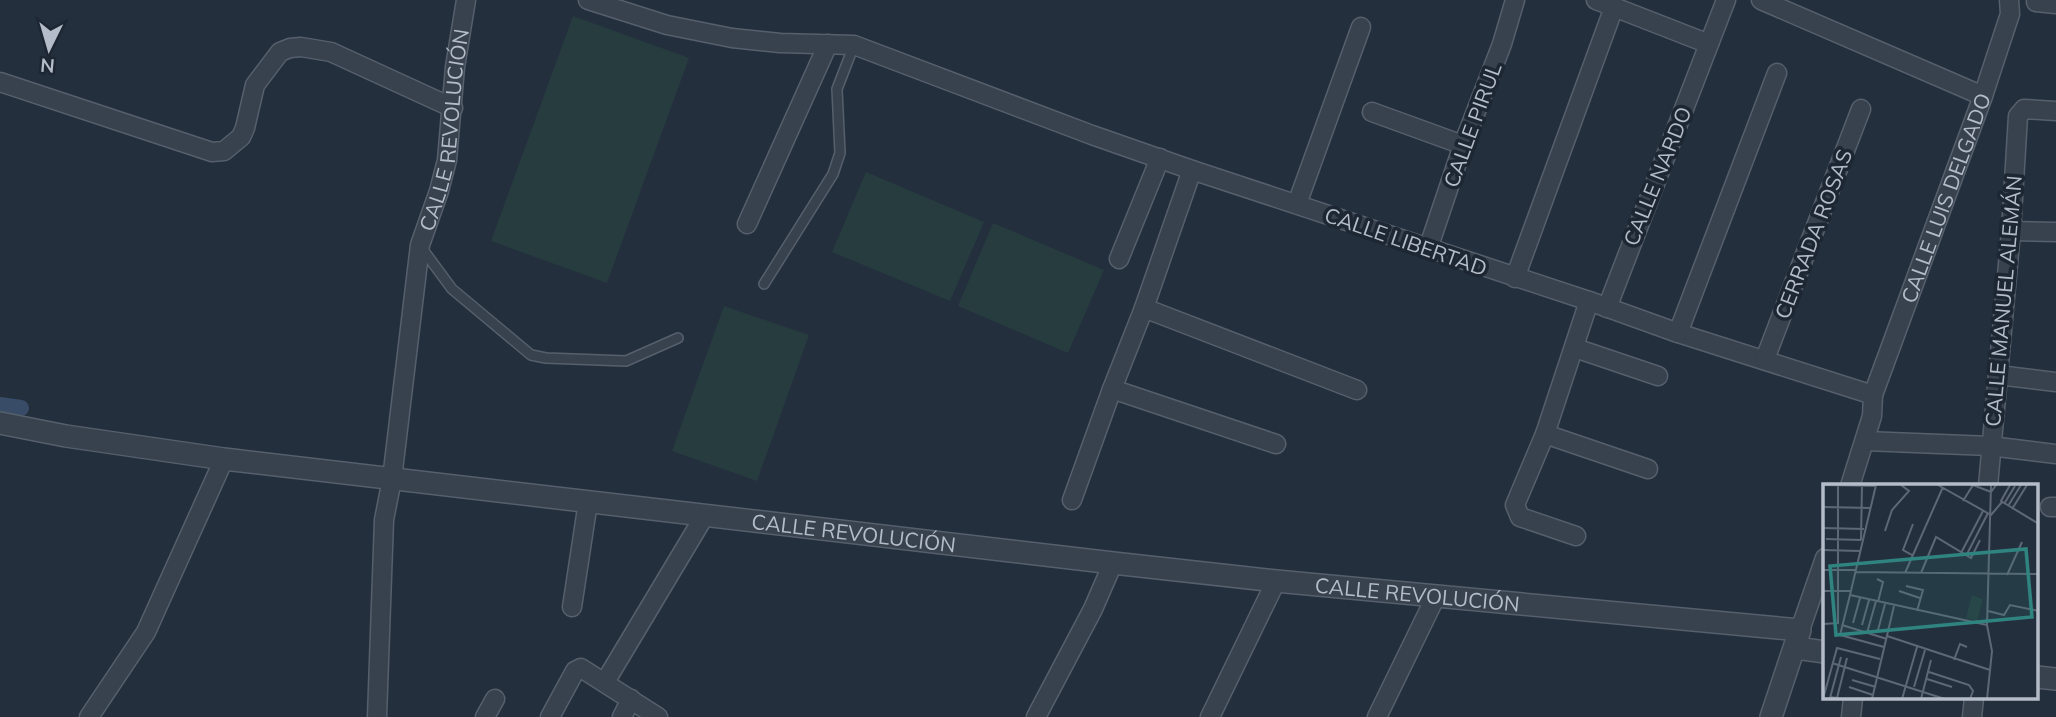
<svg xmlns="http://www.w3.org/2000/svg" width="2056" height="717" font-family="Mulish,sans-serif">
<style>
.green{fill:#263c3f}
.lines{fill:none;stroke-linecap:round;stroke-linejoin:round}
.canal{stroke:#394c67;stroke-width:16}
.service-casing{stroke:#565f6c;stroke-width:12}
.minor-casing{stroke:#565f6c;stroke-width:21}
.tertiary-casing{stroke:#565f6c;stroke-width:24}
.service{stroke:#38414e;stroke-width:9}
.minor{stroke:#38414e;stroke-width:18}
.tertiary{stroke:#38414e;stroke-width:21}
.labels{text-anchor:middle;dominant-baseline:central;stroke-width:7;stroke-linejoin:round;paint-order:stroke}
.street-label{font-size:21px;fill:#b4bcc9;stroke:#1d2633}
.inset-road{fill:none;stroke:#5e6776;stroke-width:2}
.view{fill:#308480;fill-opacity:0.15;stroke:#308480;stroke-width:3.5}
.inset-edge{fill:none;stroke:#b4bcc9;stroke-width:3.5}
</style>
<rect width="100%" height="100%" fill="#242f3e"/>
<path class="green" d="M573 16 689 58 607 283 491 241Z
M866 172 984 222 950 301 832 252Z
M993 223 1104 270 1068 353 958 306Z
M724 306 809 335 757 481 672 451Z"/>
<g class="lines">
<path class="canal" d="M0 405 21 408"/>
<g class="service-casing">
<path id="service" d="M421 247 452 289 531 355 546 358 626 361 678 338
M764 284 833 174 840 153 837 89 854 45"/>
</g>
<g class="minor-casing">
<g id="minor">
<path d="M588 0 667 25 732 38 780 43 854 45 1092 135 1192 170 1589 301 1678 333 1873 395 1872 416 1850 486"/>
<path d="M1596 0 1709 44"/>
<path d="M1761 0 1983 96"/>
<path d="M2036 2 2056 4"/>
<path d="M0 82 212 152 224 151 241 137 245 128 255 85 280 52 290 48 301 47 331 52 453 108"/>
<path d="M1372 112 1463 145"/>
<path d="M1192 170 1144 308 1112 389 1276 444"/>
<path d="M1297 204 1361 27"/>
<path d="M747 224 828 44"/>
<path d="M2011 231 2056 232"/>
<path d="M1428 249 1463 145 1502 44 1515 0"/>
<path d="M1119 259 1160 158"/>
<path d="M1515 278 1614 7"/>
<path d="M1144 308 1357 390"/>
<path d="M1607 308 1726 0"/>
<path d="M1678 333 1777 73"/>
<path d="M1575 348 1658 376"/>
<path d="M1765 359 1861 109"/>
<path d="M1998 375 2056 382"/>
<path id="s1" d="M1873 395 1983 96 2010 14 2009 0"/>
<path d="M1545 434 1648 469"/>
<path d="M1865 441 1990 446 2056 454"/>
<path d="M1988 486 2011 231 2018 116 2024 109 2056 111"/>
<path d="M1072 500 1112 389"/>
<path d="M2050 507H2056"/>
<path d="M1576 536 1520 517 1515 505 1545 434 1589 301"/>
<path d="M572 607 588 502"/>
<path d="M1800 630 1825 558"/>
<path d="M605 682 705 515"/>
<path d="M89 717 146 632 224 459"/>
<path id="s2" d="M377 717 384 520 392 479 420 245 439 191 447 160 455 67 466 0"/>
<path d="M485 717 495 699"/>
<path d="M550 717 575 671 581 668 658 717"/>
<path d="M622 717 631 699"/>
<path d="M1036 717 1093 609 1113 563"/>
<path d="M1210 717 1276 581"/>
<path d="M1377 717 1436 596"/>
<path d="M1851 717 1853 698"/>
<path d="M1972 717 1974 698"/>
</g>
</g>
<g class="tertiary-casing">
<g id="tertiary">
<path id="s3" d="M0 423 66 436 224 459 1113 563 1276 581 1800 630 1771 717"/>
<path d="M1796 648 1825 652"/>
<path d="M2037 677 2056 679"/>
</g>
</g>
<use href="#service" class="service"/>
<use href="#minor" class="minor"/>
<use href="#tertiary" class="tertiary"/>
</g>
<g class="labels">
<g class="street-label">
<text transform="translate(1472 125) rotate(-70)">CALLE PIRUL</text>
<text stroke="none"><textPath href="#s2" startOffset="593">CALLE REVOLUCIÓN</textPath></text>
<text transform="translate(1657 176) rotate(-68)">CALLE NARDO</text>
<text stroke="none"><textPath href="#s1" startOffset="210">CALLE LUIS DELGADO</textPath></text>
<text transform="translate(1813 234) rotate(-69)">CERRADA ROSAS</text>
<text transform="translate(1406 241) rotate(19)">CALLE LIBERTAD</text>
<text transform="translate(2003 301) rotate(-85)">CALLE MANUEL ALEMÁN</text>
<text stroke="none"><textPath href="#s3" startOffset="861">CALLE REVOLUCIÓN</textPath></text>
<text stroke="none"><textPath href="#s3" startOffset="1428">CALLE REVOLUCIÓN</textPath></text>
</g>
</g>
<g transform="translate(1823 484)">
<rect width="215" height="215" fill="#242f3e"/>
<path d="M149 111 160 115 154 137 143 134Z" fill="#263c3f"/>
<path class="inset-road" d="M0 1 53 2M53 1 27 111 164 141 168 1M115 1 168 31 179 18M187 1 178 17 216 40M140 17 150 1 168 8 173 1M181 20 192 2M185 22 198 1M0 23 48 24M189 25 204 1M0 44 41 45M62 47 69 26 86 7 78 1M3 55 38 56M38 56 39 1M0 66 37 67M138 69 160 27M89 71 80 66 90 40M143 72 165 29M0 86H32M32 88 216 90M82 89 120 3M98 89 113 53 148 74 157 56M184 91 199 58M54 95 60 98 55 118M83 102 100 106 94 127M0 107H27M76 107 97 114M27 111 17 151 61 163M165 127 181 131 187 121 216 127M30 139 37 114M0 140 15 139V1M19 141 64 155M39 141 46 116M164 141 169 167 164 215M55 146 62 120M44 149 53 117M64 152 167 186M131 176 137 160 144 163M9 179 122 215M106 188 146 201 150 207 147 215M104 195 129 203M29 196 53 203M26 203 50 211M91 203 102 166M7 213 14 214 24 174M7 214 18 173M0 215 14 164 57 175M49 215 71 122M79 215 94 163M98 215 108 176"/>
<path class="view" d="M203 65 209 133 13 151 7 82Z"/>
<rect width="215" height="215" class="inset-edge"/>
</g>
<g transform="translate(49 49) rotate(185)" stroke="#1d2633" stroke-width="5" paint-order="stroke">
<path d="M0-5L12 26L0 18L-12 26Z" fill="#b4bcc9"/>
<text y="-10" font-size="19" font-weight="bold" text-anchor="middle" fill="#b4bcc9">N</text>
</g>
</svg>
